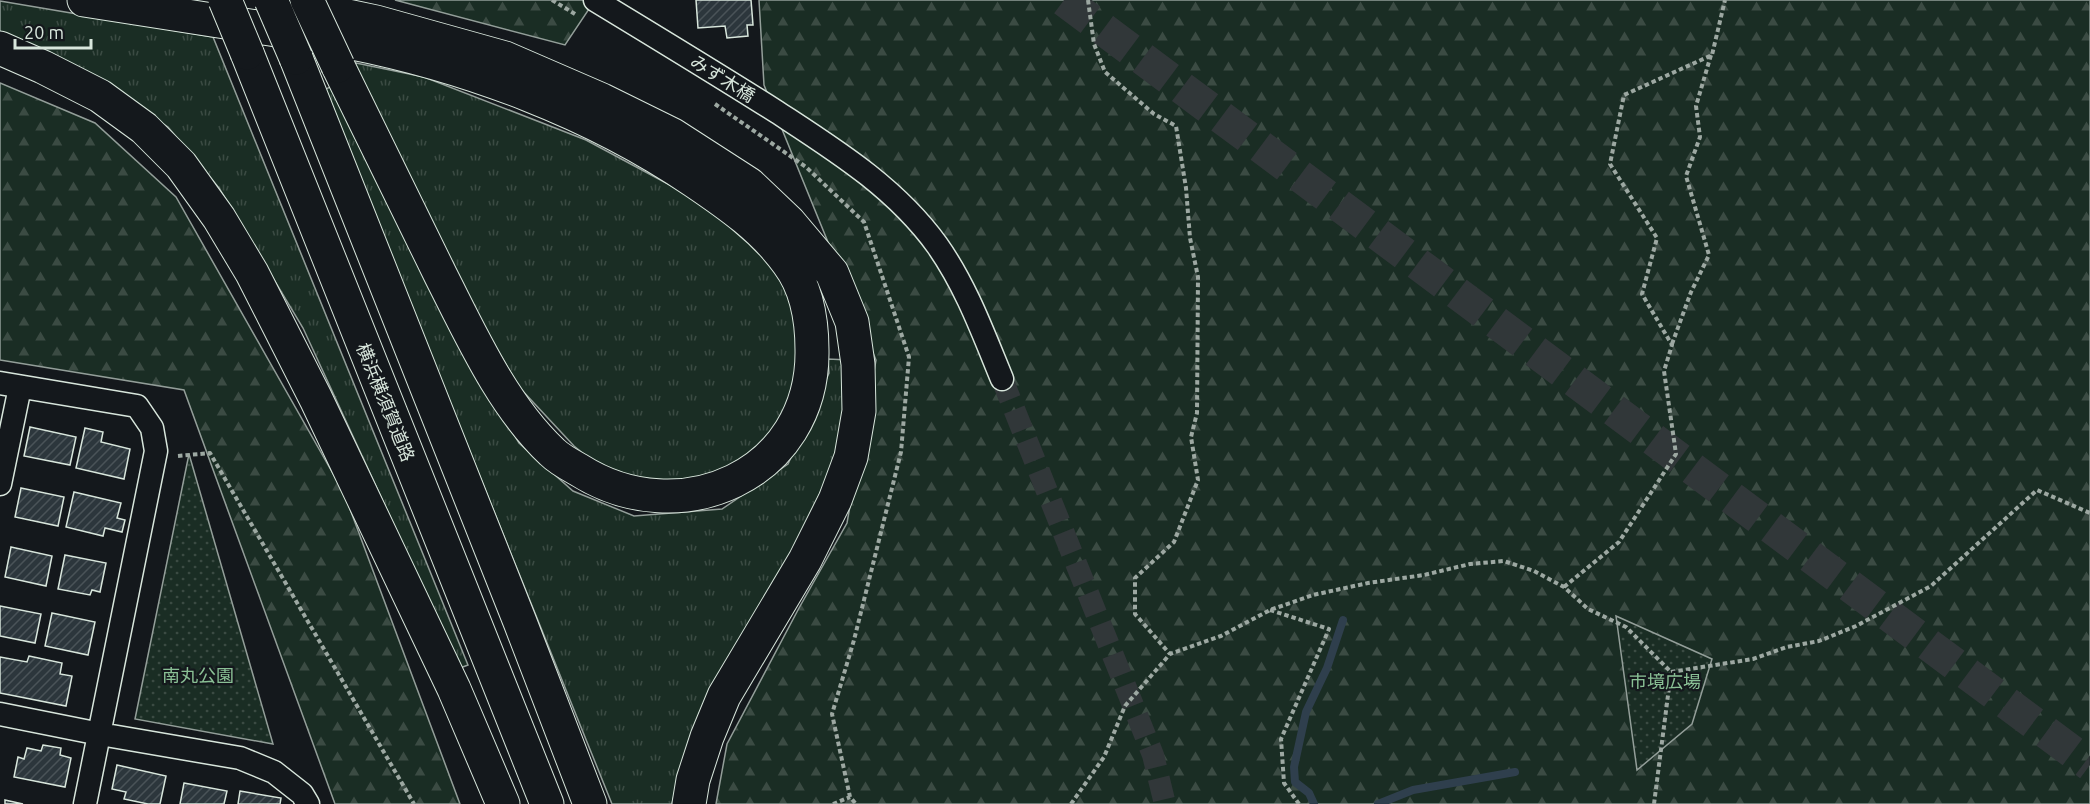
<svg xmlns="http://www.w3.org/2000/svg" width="2090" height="804" font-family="Ubuntu,'Noto Sans JP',sans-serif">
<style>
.grass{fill:url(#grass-tufts);stroke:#939e99;stroke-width:1.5}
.forest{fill:url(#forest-firs);stroke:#939e99;stroke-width:1.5}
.park{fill:url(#park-dots);stroke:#939e99;stroke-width:1.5}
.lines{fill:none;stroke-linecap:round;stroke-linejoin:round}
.stream{stroke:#2f3f4d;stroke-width:8}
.building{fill:url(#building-hatch);stroke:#d8e6dc;stroke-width:1.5}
.minor-tunnel{stroke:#313739;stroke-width:22;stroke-dasharray:22 11;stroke-linecap:butt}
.primary-tunnel{stroke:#313739;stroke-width:33;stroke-dasharray:33 16;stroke-linecap:butt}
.minor-casing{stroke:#d8e6dc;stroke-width:25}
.motorway-casing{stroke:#d8e6dc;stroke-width:35}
.path{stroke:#9da8a2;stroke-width:4;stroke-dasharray:4.5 3;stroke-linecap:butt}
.minor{stroke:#14181c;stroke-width:22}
.motorway{stroke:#14181c;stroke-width:33}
.motorway-bridge-casing{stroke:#d8e6dc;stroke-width:35;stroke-linecap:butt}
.motorway-bridge{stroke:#14181c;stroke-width:33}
.labels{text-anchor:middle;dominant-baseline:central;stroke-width:4.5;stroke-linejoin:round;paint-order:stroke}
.street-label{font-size:18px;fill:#d8e6dc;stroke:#14181c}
.park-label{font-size:18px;fill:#8ac095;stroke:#14181c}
</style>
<defs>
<pattern id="grass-tufts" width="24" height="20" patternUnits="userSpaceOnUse" patternTransform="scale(1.5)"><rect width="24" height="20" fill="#1a2d24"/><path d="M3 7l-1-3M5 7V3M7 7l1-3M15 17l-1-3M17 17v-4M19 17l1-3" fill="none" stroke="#3b4b43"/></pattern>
<pattern id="forest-firs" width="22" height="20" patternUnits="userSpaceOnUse" patternTransform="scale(1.5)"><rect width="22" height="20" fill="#1a2d24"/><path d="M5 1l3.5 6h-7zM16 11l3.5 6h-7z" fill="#3b4b43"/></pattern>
<pattern id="park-dots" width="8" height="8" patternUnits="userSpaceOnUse" patternTransform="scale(1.5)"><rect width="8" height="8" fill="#1a2d24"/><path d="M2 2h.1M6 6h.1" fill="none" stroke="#3b4b43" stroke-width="1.8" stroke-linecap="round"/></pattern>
<pattern id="building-hatch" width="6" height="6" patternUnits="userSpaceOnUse" patternTransform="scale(1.5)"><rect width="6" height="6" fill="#2c363c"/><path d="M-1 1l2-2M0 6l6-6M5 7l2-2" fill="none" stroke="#4a5358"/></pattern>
</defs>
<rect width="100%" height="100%" fill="#14181c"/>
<path class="grass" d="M0 1 213 37 468 665 460 668 303 328 219 188 168 127 74 65 0 33Z
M356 63 424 77 586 140 696 199 758 246 791 298 804 338 779 439 709 484 610 475 574 446 519 387 480 320 354 67Z
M330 87 460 342 519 443 573 491 634 516 722 509 788 464 829 373 828 359 848 360 847 412 830 471 804 528 682 762 672 804H612L324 90Z"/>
<path class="forest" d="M395 0H595L565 45Z
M759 0H2090V804H716L727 744 799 608 847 523 876 360 764 85Z
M0 83 95 123 176 197 344 493 460 804H335L184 390 0 360Z"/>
<path class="park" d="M189 454 273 744 135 719Z
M1616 616 1712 659 1692 724 1637 770Z"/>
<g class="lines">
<path class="stream" d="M1314 804 1309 793 1295 782 1294 767 1306 712 1327 668 1343 620
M1378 804 1413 790 1515 772"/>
</g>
<path class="building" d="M696 0H751L753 25H747L748 36 727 38 725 26 698 28Z
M30 427 76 437 70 465 24 456Z
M85 428 103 432 101 442 130 449 124 479 76 468Z
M21 488 64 497 58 526 15 517Z
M74 492 121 503 117 518 125 520 122 532 105 528 103 536 66 527Z
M11 547 52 556 46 586 5 577Z
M65 555 106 563 100 592 92 590 90 595 58 589Z
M0 606 41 614 35 643 0 636Z
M52 613 95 622 88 655 45 646Z
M29 656 62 663 60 674 72 676 66 706 0 693V657L27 662Z
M43 745 61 748 60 755 71 758 65 787 14 777 18 757 24 759 27 748 41 751Z
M117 765 166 776 160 804H148L124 799 126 792 112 789Z
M184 783 227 791 224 804H180Z
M240 791 281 798 280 804H238Z
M5 800 23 804H5Z"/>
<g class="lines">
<path class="minor-tunnel" d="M1002 379 1153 755 1165 804"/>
<path class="primary-tunnel" d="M1064 0 2090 765"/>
<g class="minor-casing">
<path id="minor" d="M595 0C656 37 717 74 777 112 835 150 895 187 937 245 966 286 983 333 1002 379
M0 383 137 406 152 428 156 451 85 804
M0 484 20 387
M0 714 100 734 240 758 274 772 302 794 308 804"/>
</g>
<g class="motorway-casing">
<path id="motorway" d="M84 0C142 9 200 18 257 27 287 32 318 36 348 42 469 66 592 112 694 181 728 204 764 229 788 263 807 288 812 319 812 350 814 475 680 534 579 470 570 465 559 459 552 452 503 406 471 335 441 276 406 206 372 136 338 66
M286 3 376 22 505 58 602 100 673 135 749 184 789 222 832 273 852 322 858 364 859 411 851 457 835 500 805 560 724 696 707 737 693 780 689 804
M0 48 43 67 100 96 144 128 181 165 219 218 252 273 316 399 454 689 503 804
M247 53 547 804
M296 58 520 622 590 804"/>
</g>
<path class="path" d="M552 0 575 14
M1088 0 1094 44 1105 72 1154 114 1176 126 1186 188 1190 238 1198 277 1197 413 1191 437 1198 480 1174 542 1135 578V614L1170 654
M715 104 806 167 864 222 909 357 901 452 854 640 832 714 850 797 856 804
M1672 344 1691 292 1709 255 1686 176 1700 137 1696 106 1711 55
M178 456 210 453 414 804
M1564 587 1619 542 1676 454 1664 371 1672 345 1642 294 1657 238 1610 164 1624 95 1712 55 1725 0
M1270 610 1329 629 1281 739 1284 783 1299 804
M1671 672 1753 659 1787 647 1819 641 1856 626 1931 586 2037 490 2090 513
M833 804 850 797
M1071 804 1104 757 1125 706 1170 654 1221 636 1270 610 1313 595 1368 583 1424 575 1470 564 1504 561 1534 571 1564 587 1588 609 1626 627 1671 672
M1654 804 1671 672"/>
<use href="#minor" class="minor"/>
<use href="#motorway" class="motorway"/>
<g class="motorway-bridge-casing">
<path id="motorway-bridge" d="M225 0 247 53
M271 0 296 58
M307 0 338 66"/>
</g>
<use href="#motorway-bridge" class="motorway-bridge"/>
</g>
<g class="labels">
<g class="street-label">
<text transform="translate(723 78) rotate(32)">みず木橋</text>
<text transform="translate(386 402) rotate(68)">横浜横須賀道路</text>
</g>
<g class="park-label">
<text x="198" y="675">南丸公園</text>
<text x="1665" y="681">市境広場</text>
</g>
</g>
<path d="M15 39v9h76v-9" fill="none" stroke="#d8e6dc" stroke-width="3"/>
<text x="24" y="39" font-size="18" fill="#d8e6dc" stroke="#14181c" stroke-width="4.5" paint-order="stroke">20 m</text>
</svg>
